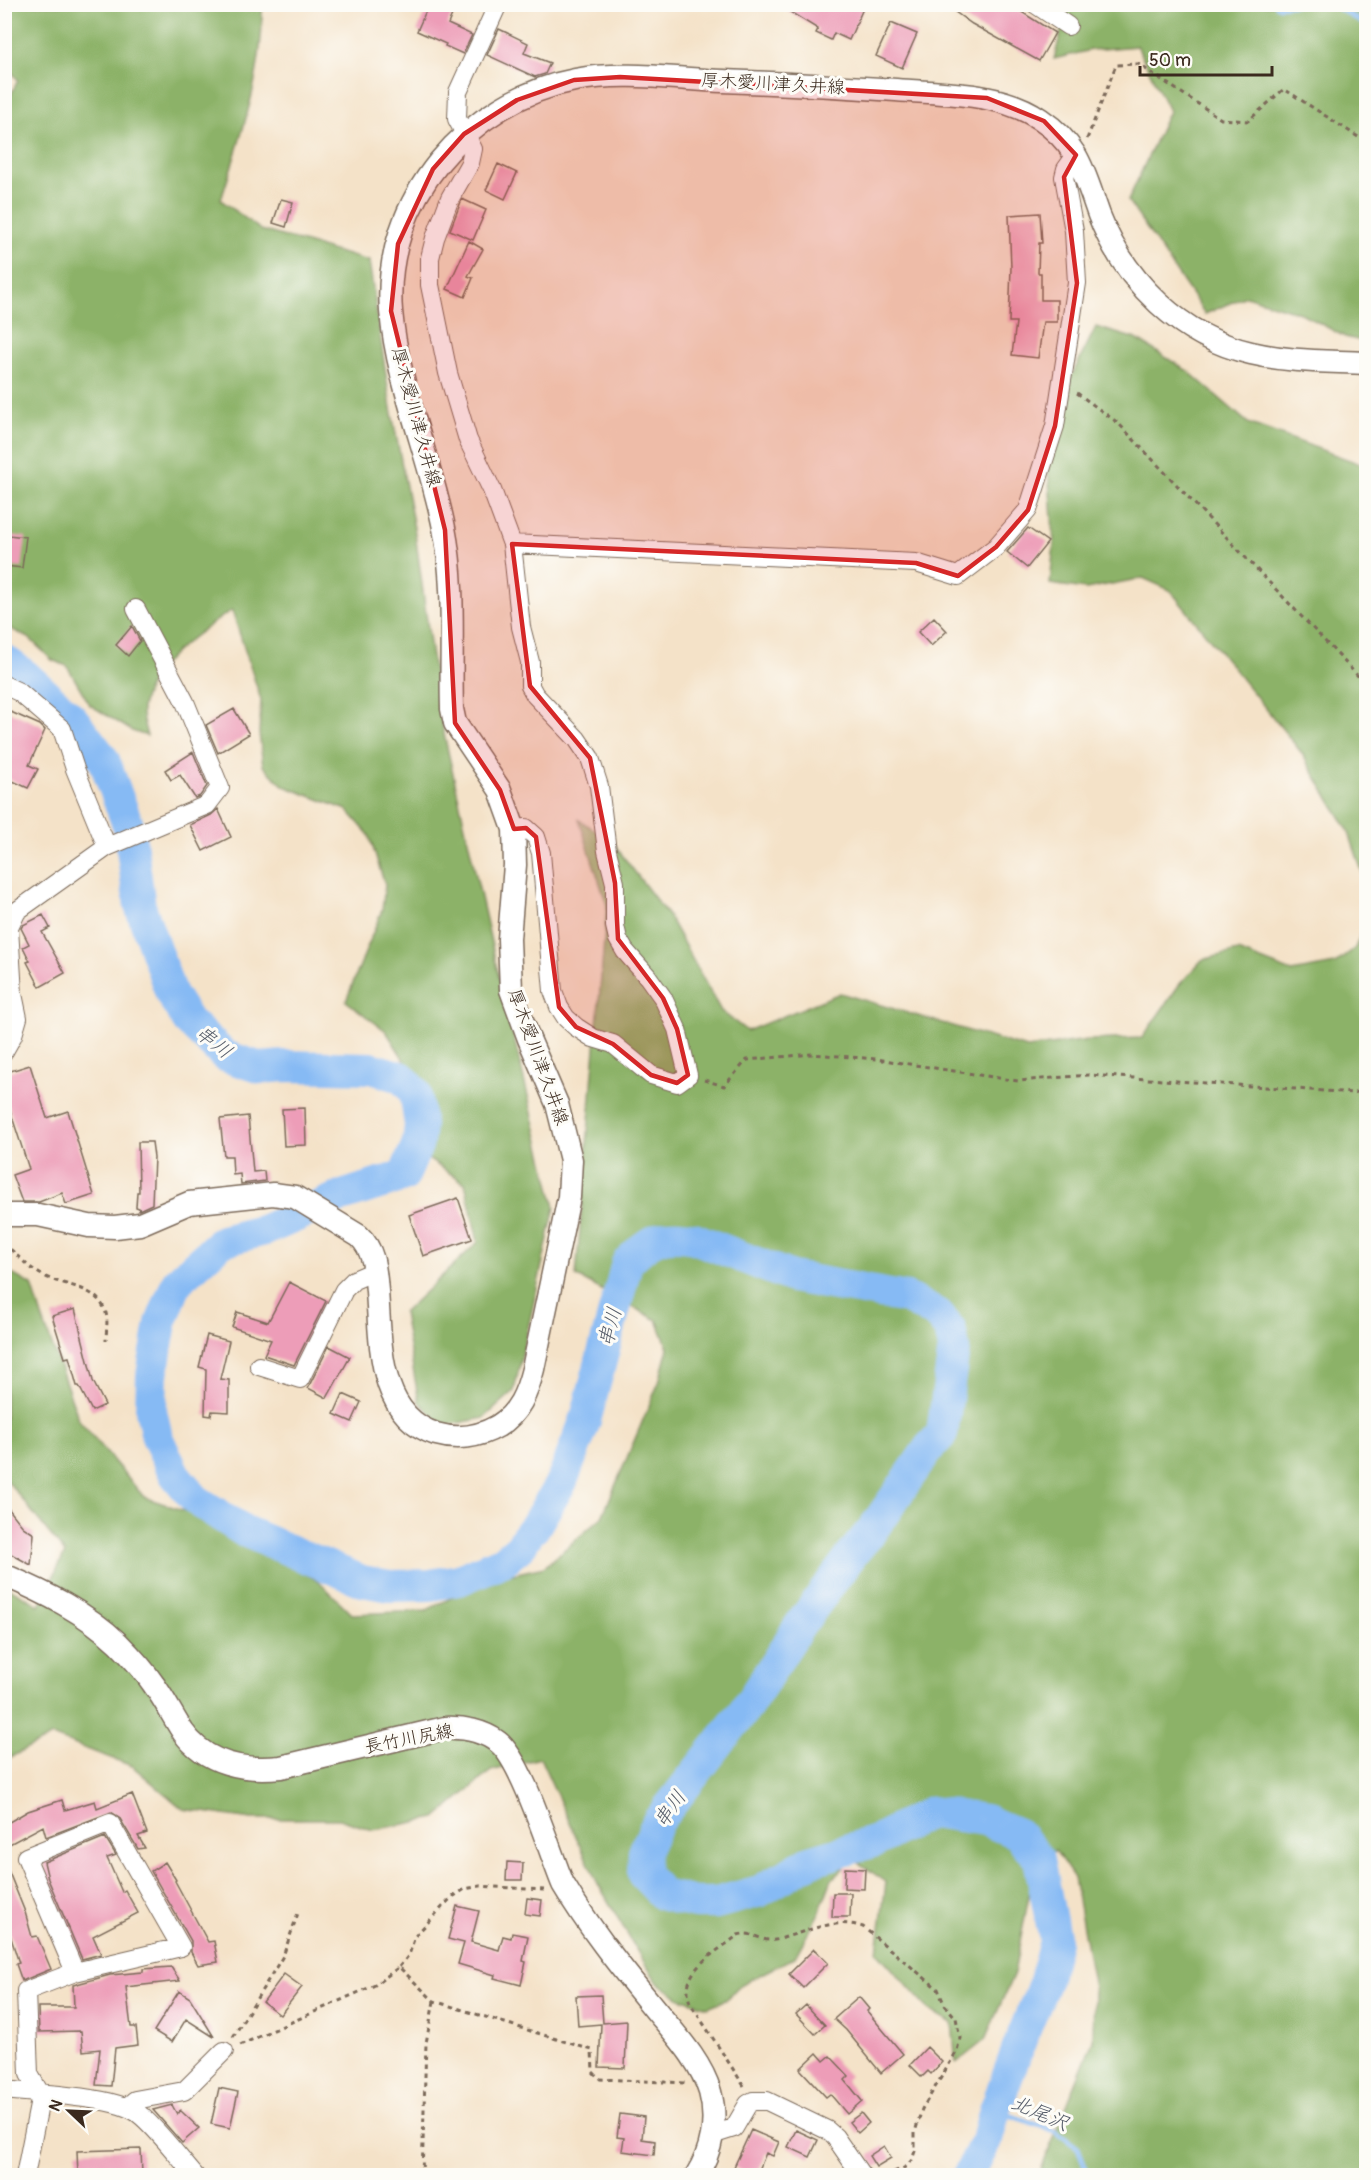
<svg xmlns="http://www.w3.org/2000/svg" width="1371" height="2180" font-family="Pangolin,'Klee One',sans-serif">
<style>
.forest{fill:#8cb268;stroke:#646e43;stroke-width:1.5}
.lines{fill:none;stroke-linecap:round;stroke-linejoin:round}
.stream{stroke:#86baf4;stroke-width:5}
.river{stroke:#86baf4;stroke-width:32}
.building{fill:#ed9db8}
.minor-casing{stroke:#7c6a5a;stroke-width:20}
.major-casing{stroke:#7c6a5a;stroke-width:25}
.path{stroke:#7c6a5a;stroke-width:3;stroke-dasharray:4.5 4.5;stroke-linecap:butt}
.minor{stroke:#fff;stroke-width:18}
.major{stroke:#fff;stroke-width:22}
.marked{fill:#d62828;fill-opacity:0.2;stroke:#d62828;stroke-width:4.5;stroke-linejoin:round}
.labels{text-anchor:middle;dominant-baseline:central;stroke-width:6;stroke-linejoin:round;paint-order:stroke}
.street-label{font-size:18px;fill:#3b2a1e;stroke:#fdfcf7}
.water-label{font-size:20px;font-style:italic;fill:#555c69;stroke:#fdfcf7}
</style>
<rect width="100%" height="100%" fill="#fdfcf7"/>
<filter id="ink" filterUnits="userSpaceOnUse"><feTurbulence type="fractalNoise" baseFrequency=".0167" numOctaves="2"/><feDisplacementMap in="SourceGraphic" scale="12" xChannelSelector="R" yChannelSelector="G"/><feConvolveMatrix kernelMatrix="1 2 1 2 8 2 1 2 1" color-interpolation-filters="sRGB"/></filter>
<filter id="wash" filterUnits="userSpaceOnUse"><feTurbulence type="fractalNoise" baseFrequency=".008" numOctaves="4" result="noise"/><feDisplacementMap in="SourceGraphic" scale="24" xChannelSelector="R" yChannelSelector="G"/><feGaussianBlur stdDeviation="1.35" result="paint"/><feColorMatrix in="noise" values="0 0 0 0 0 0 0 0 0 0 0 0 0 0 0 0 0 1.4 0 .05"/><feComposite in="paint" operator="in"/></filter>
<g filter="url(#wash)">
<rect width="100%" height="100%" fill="#f4e2c8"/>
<path class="forest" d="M12 5H262C264 73 241 136 221 200L261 230 369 261 391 408 415 533 440 716 499 977 555 1207 514 1391 484 1418 443 1426 419 1402 403 1313 478 1242 465 1183 414 1150 411 1071 386 1031 346 1001 382 910 385 885 369 835 347 810 284 786 263 766 259 733 261 700 232 610C196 635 151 661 142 708 141 716 145 727 147 736L132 731 90 705 67 666 52 660 29 638 5 626 4 108 18 80 5 64V20Z
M1060 5H1366V342L1345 337 1303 314 1246 296 1205 314 1128 201 1169 111 1137 46 1091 50 1054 59 1061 32Z
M1096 327 1136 339 1188 371 1248 423 1366 466V883L1348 830 1301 752 1170 590 1143 578 1086 589 1050 584 1054 543 1047 455 1061 397Z
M579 820 610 839 669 917 721 1011 747 1031 840 993 1027 1048 1088 1040 1142 1038 1179 985 1202 960 1238 951 1292 972 1335 964 1355 948 1366 922V2175H1039L1093 2040 1094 1988 1074 1878 1055 1850 1035 1865 1014 1973 985 2040 956 2063 952 2023 929 2010 877 1952 886 1882 853 1859 832 1879 819 1913 795 1957 742 1984 727 1999 708 2007 680 1998 658 1983 640 1956 597 1882 540 1758 491 1771 436 1818 373 1830 339 1819H251L183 1809 132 1766 52 1736 5 1760 4 1585 39 1605 65 1553 5 1478V1270L32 1285 42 1317 79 1420 144 1497 214 1521 319 1581 352 1614 425 1611 486 1580 544 1567 602 1517 659 1382 668 1348 657 1320 576 1276 607 905Z"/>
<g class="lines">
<path class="stream" d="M1275 4 1277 6 1296 4
M1332 4 1366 25
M995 2110 1055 2131 1078 2148 1089 2176"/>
<path class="river" d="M4 660 26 676 72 718 104 760 129 828 140 906 171 994 188 1021 225 1056 261 1068 284 1066 371 1068 401 1077 415 1092 420 1125 418 1143 404 1176 342 1196 265 1230 222 1241 177 1282 161 1323 152 1375 151 1410 157 1437 175 1475 196 1500 244 1531 362 1581 390 1586 430 1585 459 1580 503 1561 520 1547 530 1531 534 1528 562 1481 585 1421 627 1263C648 1240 663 1231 694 1238L792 1277 907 1298 937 1314 950 1329 954 1348 942 1434 929 1448 873 1529 853 1553 800 1625 747 1707 658 1821 644 1852 643 1874 663 1895 695 1903H716L760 1891 810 1861 876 1841 931 1812 985 1820 1018 1834 1039 1859 1055 1941 1045 1981 1022 2037 995 2110 987 2139 968 2176"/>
</g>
<g id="blocks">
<path class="building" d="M429 4H442L454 10 448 24 472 35 463 54 445 46 446 44 417 31Z
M777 4H865L849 40 834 33 831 40 816 33 818 29Z
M944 4H1009L1055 33 1039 61 972 24Z
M891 23 917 34 902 68 876 56Z
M499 29 528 43 524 53 550 63 545 74 535 77 487 55Z
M498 164 517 173 505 199 486 190Z
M281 199 293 202 286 227 273 223Z
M462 199 486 210 473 240 450 230Z
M1040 213 1042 243H1039L1038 273H1041V300H1057V322H1043L1038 358 1012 355 1016 322H1009L1011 268 1009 215Z
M469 241 483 249 468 276 473 278 465 297 447 289Z
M1028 528 1048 542 1027 568 1007 552Z
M8 535 26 537 22 568 5 566Z
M934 617 947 631 931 646 918 632Z
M132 626 140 641 128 656 116 645Z
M4 709 40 725 45 730 29 765 38 769 28 788 4 777Z
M234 709 249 734 218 753 206 725Z
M193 752 207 786 200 796 195 798 180 775 171 780 165 770Z
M218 809 231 837 203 851 190 825 211 815Z
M43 915 50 928 42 932 65 973 40 987 27 962 30 961 23 947 29 944 21 928 23 925Z
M30 1065 47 1118 68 1111 94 1195 66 1204 62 1193 39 1202H22L12 1175 29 1169 4 1092V1073Z
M305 1108 306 1145 284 1146 282 1109Z
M248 1116 253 1172 264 1171 265 1181 241 1184 240 1174 233 1175 232 1156H224L220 1119Z
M138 1142H152L154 1157 152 1204 139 1210V1208L136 1207 137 1192H139Z
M458 1198 472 1239 423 1256 409 1215Z
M289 1282 326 1301 294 1365 264 1355 271 1340 232 1327 237 1312 268 1322Z
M75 1309 93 1381 105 1405 92 1411 79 1386H77L69 1357 65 1358 52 1316Z
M207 1335 229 1341 220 1379 229 1380V1412L212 1411 211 1416 205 1415 206 1369 199 1367Z
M329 1346 350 1357 327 1398 308 1388Z
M343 1394 361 1402 352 1422 334 1414Z
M4 1503 23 1527 34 1534 31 1565 4 1550Z
M132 1794 147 1833 138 1836 145 1848 138 1849 119 1817 111 1812 46 1837 43 1826 4 1847V1825L28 1811 62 1800 65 1810 95 1801 97 1808Z
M105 1837 116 1855 107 1858 122 1892 125 1890 138 1913 93 1936 101 1954 82 1959 48 1879 44 1862Z
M4 1860 25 1912 32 1937 37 1936 51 1969 22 1981 16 1964 19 1963 4 1916Z
M165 1862 176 1880 175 1881 208 1942 214 1941 218 1962 198 1965 191 1952V1941L151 1871Z
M507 1862 523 1863 522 1880H506Z
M845 1868 865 1869 864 1889 844 1888Z
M833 1893H851L850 1917H832Z
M527 1898 542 1900 540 1916 525 1914Z
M457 1906 479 1911 471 1942 499 1950 503 1936 511 1938 512 1933 528 1936 523 1961 526 1962 521 1985 494 1978 495 1975 458 1964 464 1943 448 1939Z
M814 1949 828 1963 803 1988 789 1974Z
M171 1967 180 1981 126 1987 131 2027H136L138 2045 115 2048 111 2086 96 2085 100 2049 83 2051 81 2031 39 2032 38 2007H74L73 1985 110 1975 143 1972V1969Z
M284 1974 302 1987 280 2015 263 2002Z
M179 1991 190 1998 214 2037 186 2019 172 2042 154 2031Z
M601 1995 603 2023 627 2021 625 2068 599 2067 601 2024 578 2026 576 1996Z
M859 1997 869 2009 867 2011 903 2054 881 2073 846 2030 834 2019Z
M806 2005 825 2025 815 2034 796 2014Z
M927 2047 942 2062 931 2074 928 2071 922 2077 910 2065Z
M817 2053 824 2061 830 2056 849 2076 845 2080 862 2101 847 2114 830 2094 826 2097 800 2069Z
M219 2088 238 2092 230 2128 211 2124Z
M172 2105 177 2114 180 2110 199 2128 182 2143 153 2110Z
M861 2113 869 2123 858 2133 849 2122Z
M620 2114 644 2117 642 2139 655 2141 654 2155 622 2151 624 2138 617 2137Z
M751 2130 779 2142 773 2156 766 2153 757 2175 734 2167Z
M796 2130 818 2140 810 2157 788 2147Z
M884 2146 891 2158 876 2167 869 2156Z
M141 2149 142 2175H78L77 2151Z"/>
</g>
</g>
<g filter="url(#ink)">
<use href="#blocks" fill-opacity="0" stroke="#7c6a5a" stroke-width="1.5"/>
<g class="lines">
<g class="minor-casing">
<path id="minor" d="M498 4 458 92 457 119 473 149 470 163 450 198 435 238 430 258V285L448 373 468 440 492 490 512 544 521 627 530 662V686L535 695 577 739 590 758 599 786 607 851 615 883V926L618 939 625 951 648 977 663 998 677 1029 688 1075 677 1083 651 1075 613 1044 593 1038 576 1027 566 1018 559 1007 553 991 541 853 536 837 526 828 514 829
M1035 4 1068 26
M512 544 916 563 958 576 996 547 1028 510 1055 426 1077 283 1074 231 1064 177 1066 169 1076 155
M4 685 19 692 62 729 75 769 107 847
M4 1051 13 1035 18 1018 13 994 9 928 17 911 107 847 207 805 220 788 185 702 136 609
M259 1366 300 1379 344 1290 354 1280 375 1271
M4 2090C37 2094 116 2096 139 2114 157 2128 179 2158 195 2176
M127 2107 135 2100 184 2091 224 2051
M712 2135 734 2128 748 2104 753 2101H767L827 2130 835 2137 862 2176
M25 2176 41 2095 29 2074 26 1991 75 1972 181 1947 110 1823 26 1857 75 1972"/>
</g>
<g class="major-casing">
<path id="major" d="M4 1215H38L89 1226 115 1227 140 1224 189 1203 273 1194 295 1197 359 1236C375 1251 375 1271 377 1291 381 1342 377 1415 436 1434 457 1440 479 1437 498 1426 519 1413 527 1393 533 1369L569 1197 571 1160 557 1104 529 1039 511 990 509 939 515 865 514 829 500 790 455 723 452 709C450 649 456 587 444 528 430 457 397 383 391 311 382 201 468 100 575 80 622 71 675 79 723 81 781 83 838 86 896 90 943 94 999 91 1040 119 1080 146 1084 174 1099 215 1125 282 1181 337 1251 353 1289 362 1328 361 1366 363
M4 1575C46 1593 85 1612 118 1643 131 1656 144 1670 154 1685 165 1700 173 1717 183 1732 206 1764 244 1771 281 1767L445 1728C463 1727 483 1731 498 1742 522 1760 550 1853 563 1884 588 1926 618 1964 649 2002 671 2030 700 2058 710 2092 718 2121 712 2151 696 2176"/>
</g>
<path class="path" d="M1087 139 1116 65 1138 64 1221 119 1248 121 1284 89 1366 142
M1077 393 1118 423 1358 676 1366 703
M704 1080 724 1086 747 1060 812 1054 877 1059 1018 1081 1089 1075 1354 1093 1366 1089
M4 1243C17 1255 28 1268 44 1276 65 1287 97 1285 106 1313 108 1321 106 1333 106 1341
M399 1967 409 1955 415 1936 451 1898 465 1889 480 1886 544 1890
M233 2037 283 1956 298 1913
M240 2045 375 1985 399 1967 434 2001 592 2050 593 2072 600 2079 686 2083
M744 2086 690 2003C679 1969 715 1954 738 1935 752 1931 758 1940 770 1940 776 1941 783 1938 789 1936 813 1929 838 1918 863 1927L938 1989 944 2004 956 2018 960 2038 957 2051 922 2109 915 2132V2151L912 2160 904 2168 883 2176
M422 2176 426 2043 434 2001"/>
<use href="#minor" class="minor"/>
<use href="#major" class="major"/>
</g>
</g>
<path class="marked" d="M620 77 987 98 1044 121 1076 155 1064 177 1077 283 1055 426 1028 510 996 547 958 576 916 563 512 544 530 686 590 758 615 883 618 939 663 998 677 1029 688 1075 677 1083 651 1075 613 1044 576 1027 559 1007 536 837 526 828 514 829 500 790 455 723 445 530 391 311 398 244 433 169 464 134 517 100 574 80Z"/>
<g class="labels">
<g class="street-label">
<text transform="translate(773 84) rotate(3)">厚木愛川津久井線</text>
<text transform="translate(416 417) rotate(75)">厚木愛川津久井線</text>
<text transform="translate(538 1057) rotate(70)">厚木愛川津久井線</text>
<text transform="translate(409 1739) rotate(-11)">長竹川尻線</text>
</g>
<g class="water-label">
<text transform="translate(214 1042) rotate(39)">串川</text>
<text transform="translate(610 1327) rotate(-75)">串川</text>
<text transform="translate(670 1809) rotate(-55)">串川</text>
<text transform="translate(1040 2113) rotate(23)">北尾沢</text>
</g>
</g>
<rect width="1371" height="2180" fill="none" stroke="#fdfcf7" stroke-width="24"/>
<g transform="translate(69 2111) rotate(293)" stroke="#fdfcf7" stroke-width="4.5" paint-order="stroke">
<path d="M0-4.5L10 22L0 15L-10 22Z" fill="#3b2a1e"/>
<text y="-9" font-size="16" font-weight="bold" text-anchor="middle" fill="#3b2a1e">N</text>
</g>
<path d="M1140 66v9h132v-9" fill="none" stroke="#3b2a1e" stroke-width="3"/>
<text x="1149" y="66" font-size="18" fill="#3b2a1e" stroke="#fdfcf7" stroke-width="4.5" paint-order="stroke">50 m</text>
</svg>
